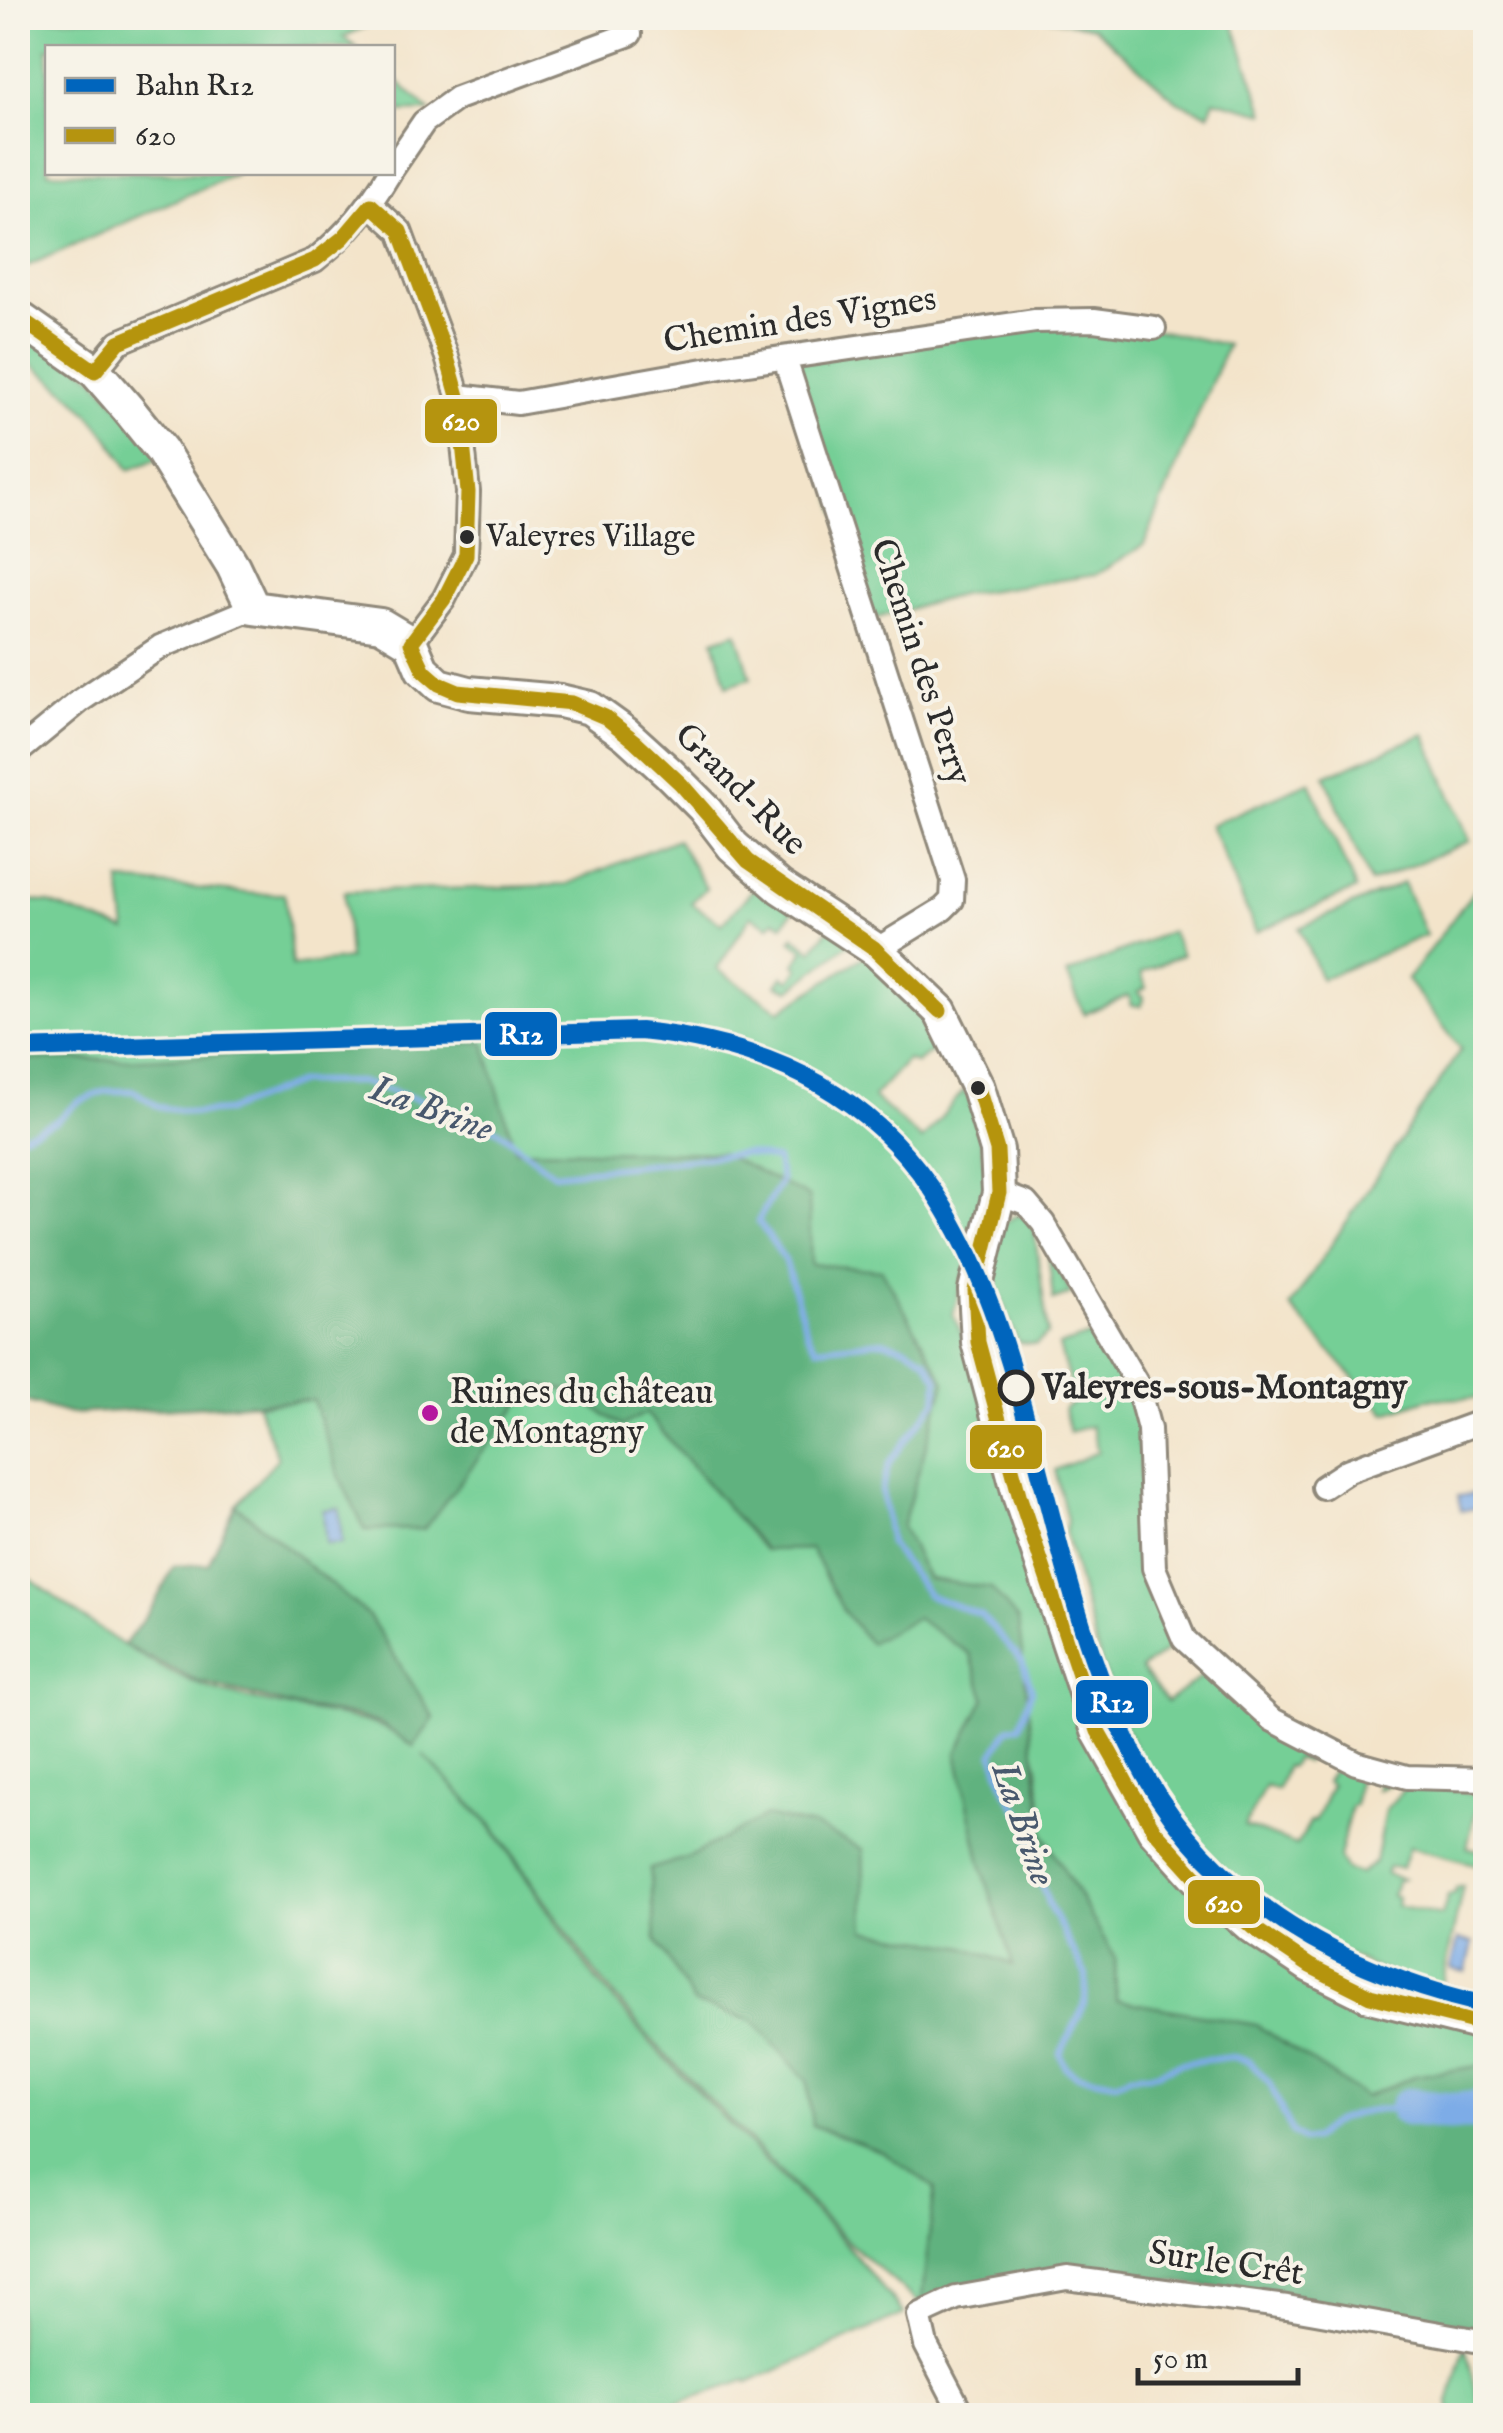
<svg xmlns="http://www.w3.org/2000/svg" width="1503" height="2433" font-family="'IM FELL English',serif">
<style>
.green{fill:#75cf96;stroke:#507d60;stroke-width:2.5}
.forest{fill:#60b27f;stroke:#466e55;stroke-width:2.5}
.water{fill:#7dace7;stroke:#546c89;stroke-width:2.5}
.lines{fill:none;stroke-linecap:round;stroke-linejoin:round}
.stream{stroke:#7dace7;stroke-width:6}
.river{stroke:#7dace7;stroke-width:38}
.street-casing{stroke:#8f887a;stroke-width:28}
.secondary-casing{stroke:#8f887a;stroke-width:38}
.street{stroke:#fff;stroke-width:22}
.secondary{stroke:#fff;stroke-width:32}
.bus-1-casing{stroke:#f7f3e8;stroke-width:22}
.bus-1{stroke:#b5940f;stroke-width:15}
.rail-1-casing{stroke:#f7f3e8;stroke-width:25}
.rail-1{stroke:#0065bd;stroke-width:18}
.bus-dot{fill:#2b2b2b;stroke:#f7f3e8;stroke-width:4}
.stop-dot{fill:#f7f3e8;stroke:#2b2b2b;stroke-width:5}
.poi-dot{fill:#b5179e;stroke:#f7f3e8;stroke-width:4}
.labels{text-anchor:middle;dominant-baseline:central;stroke-width:8;stroke-linejoin:round;paint-order:stroke}
.bus-label{font-size:32px;fill:#2b2b2b;stroke:#f7f3e8;text-anchor:start}
.street-label{font-size:35px;fill:#2b2b2b;stroke:#f7f3e8}
.stop-label{font-size:35px;font-weight:bold;fill:#2b2b2b;stroke:#f7f3e8;text-anchor:start}
.poi-label{font-size:35px;fill:#2b2b2b;stroke:#f7f3e8;text-anchor:start}
.water-label{font-size:38px;font-style:italic;fill:#48586d;stroke:#f7f3e8}
.line-badge{stroke:#f7f3e8;stroke-width:4}
.badge-label{font-size:28px;text-anchor:middle;font-weight:bold;fill:#fff}
</style>
<rect width="100%" height="100%" fill="#f7f3e8"/>
<filter id="ink" filterUnits="userSpaceOnUse"><feTurbulence type="fractalNoise" baseFrequency=".01" numOctaves="2"/><feDisplacementMap in="SourceGraphic" scale="20" xChannelSelector="R" yChannelSelector="G"/><feConvolveMatrix kernelMatrix="1 2 1 2 8 2 1 2 1" color-interpolation-filters="sRGB"/></filter>
<filter id="wash" filterUnits="userSpaceOnUse"><feTurbulence type="fractalNoise" baseFrequency=".0048" numOctaves="4" result="noise"/><feDisplacementMap in="SourceGraphic" scale="40" xChannelSelector="R" yChannelSelector="G"/><feGaussianBlur stdDeviation="2.25" result="paint"/><feColorMatrix in="noise" values="0 0 0 0 0 0 0 0 0 0 0 0 0 0 0 0 0 1.4 0 .05"/><feComposite in="paint" operator="in"/></filter>
<g filter="url(#wash)">
<rect width="100%" height="100%" fill="#f3e4ca"/>
<path class="green" d="M18 18H385L343 37 356 47 48 48V172L237 173 18 270Z
M1047 18H1231L1265 113 1214 100 1209 114 1178 102 1093 27Z
M393 77 430 111 393 112Z
M18 321 93 376 163 457 129 470C95 413 72 393 18 354Z
M1036 322 1153 329 1227 345 1144 545 1095 575 959 595 873 619 786 359Z
M737 632 751 678 727 686 714 640Z
M1425 734 1470 841 1370 883 1325 776Z
M1310 782 1356 889 1256 932 1210 825Z
M677 839 706 888 691 903 722 924 764 877 799 902 783 925 775 920 769 926 751 916 717 969 780 1011 866 955 940 1033 936 1048 916 1063 907 1060 873 1097 922 1140 964 1090 977 1115 988 1186 953 1315 964 1339 1096 1732 1251 1929 1485 2027V2065L1415 2076 1365 2097 1256 2025 1116 2000 1115 1958 1044 1835 1038 1767 991 1588 928 1579 902 1527 945 1382 811 1264 721 1153 515 1150 120 1060 18 1059V898L49 903 126 931 120 881 258 894H285L292 966 349 959 344 892 565 885Z
M1485 876V1398L1427 1399 1386 1413 1290 1307 1461 1049 1407 980Z
M1403 883 1426 935 1321 979 1299 928Z
M832 925 855 939 790 990 777 985 783 976 790 981 799 968 795 964 804 950 791 941 794 936 812 951Z
M1171 931 1182 955 1141 973 1146 988 1138 992 1144 997 1141 1006 1131 1005 1129 995 1084 1014 1067 974Z
M1016 1215 1029 1217 1034 1228 1048 1334 1036 1345 1019 1343 1015 1337 992 1271 1002 1225Z
M1048 1251 1072 1294 1053 1300Z
M1095 1334 1129 1395 1138 1428 1146 1582 1177 1643 1141 1669 1167 1702 1205 1674 1266 1729 1311 1752 1306 1762 1296 1758 1291 1767 1287 1766 1277 1790 1265 1786 1245 1826 1297 1845 1311 1821H1315L1331 1785 1326 1782 1341 1756 1390 1784 1377 1790 1378 1781 1358 1777 1355 1805 1351 1806 1339 1858 1346 1870 1360 1874 1375 1862 1385 1810 1412 1780 1485 1797V1811L1476 1810 1467 1847 1485 1852V1867L1409 1847 1402 1868 1389 1867 1386 1874 1402 1879 1397 1881 1392 1896 1398 1898 1397 1906 1442 1916 1448 1895 1455 1893 1456 1888 1463 1886 1441 1990C1420 1983 1397 1976 1376 1968 1279 1930 1186 1850 1139 1758 1103 1687 1086 1607 1065 1532L1067 1520 1055 1470 1098 1452 1091 1426 1069 1432 1064 1408 1075 1402 1059 1346Z
M534 1385 571 1391 622 1426 645 1412 764 1550 811 1549 843 1610 916 1617 970 1654 985 1698 957 1753 981 1864 1014 1965 965 1947 864 1930 863 1849 766 1817 687 1858 650 1870 694 2003 753 2021 807 2081 812 2125 883 2152 935 2188 921 2305 847 2241 648 2036 593 1970 493 1826 423 1755 491 1827 591 1973 646 2038 845 2243 904 2314 748 2383 747 2380 641 2415H18V1570C74 1610 128 1655 193 1682 225 1695 264 1702 298 1709 338 1717 381 1718 413 1746L434 1718 369 1616 236 1505 278 1458 257 1405 313 1400 340 1478 365 1530 423 1529Z
M1465 2345 1482 2415H1451L1449 2402Z"/>
<path class="forest" d="M484 1042 515 1150 721 1153 809 1197 811 1264 882 1270 945 1382 902 1527 928 1579 991 1588 1018 1620 1044 1835 1115 1958 1116 2000 1256 2025 1365 2097 1415 2076 1485 2065V2329L1088 2269C1031 2270 973 2282 921 2305L935 2188 883 2152 812 2125 807 2081 753 2021 694 2003 656 1939 650 1869 687 1858 766 1816 814 1826 863 1849 865 1930 965 1947 1013 1965 981 1864 957 1753 985 1698 970 1654 916 1618 869 1643 843 1610 811 1549 765 1550 646 1413 622 1426 570 1391 534 1385 424 1529 365 1530 340 1478 313 1400 70 1414 18 1399V1059L120 1060Z
M236 1505 369 1616 434 1718 414 1746 381 1724 356 1716 297 1707 196 1681 124 1645 153 1606 174 1566 208 1564Z"/>
<path class="water" d="M1485 1492V1506L1461 1511 1458 1496Z
M339 1508 342 1543 326 1544 323 1510Z
M1458 1939 1473 1943 1466 1972 1451 1969Z"/>
<g class="lines">
<path class="stream" d="M18 1137 56 1121 78 1102 106 1091H134L159 1107 195 1113 227 1111 299 1082H360L430 1103 498 1130 554 1174 746 1153 777 1160 781 1181 758 1221 785 1260 808 1336 817 1348 882 1341 907 1348 926 1360 938 1379 936 1401 889 1463 882 1490 890 1544 928 1595 981 1615 1022 1661 1032 1689 1020 1726 1008 1729 993 1753 1006 1791 1028 1824 1035 1865 1049 1906 1086 1975 1085 2004 1060 2054 1065 2067 1077 2075 1116 2082 1129 2076 1157 2073 1181 2063 1233 2057 1249 2061 1270 2084 1292 2133 1303 2141 1314 2139C1339 2110 1372 2111 1408 2107"/>
<path class="river" d="M1408 2107 1454 2112 1486 2109"/>
</g>
</g>
<g filter="url(#ink)">
<g class="lines">
<g class="street-casing">
<path id="street" d="M392 169 424 122 457 98 630 34
M371 205 400 231 447 357 458 396 468 492 466 555 444 599 411 643
M785 359 953 880 952 900 943 909 876 950
M95 371 119 342 315 260C347 234 369 207 390 172
M458 396 518 403 727 366 1035 321 1094 320 1154 328
M18 752 80 701 160 647 253 608
M999 1193 1026 1203 1043 1223 1137 1384 1149 1429 1154 1568 1184 1639 1271 1719 1356 1763 1407 1777 1486 1779
M1323 1487 1349 1470 1486 1420
M963 2416 926 2345 919 2315 956 2298 1067 2278 1287 2307 1486 2342"/>
</g>
<g class="secondary-casing">
<path id="secondary" d="M18 317 95 371 128 409 161 450 233 566 253 608 381 625 411 643 422 669 439 685 469 693 560 701 590 708 626 734 669 773 703 807 733 846 780 887 876 950 940 1011 978 1088 997 1150 999 1193 975 1290 978 1342 1020 1498 1098 1731 1154 1830 1200 1881 1252 1927 1310 1966 1370 1996 1486 2025"/>
</g>
<use href="#street" class="street"/>
<use href="#secondary" class="secondary"/>
<g class="bus-1-casing">
<path id="bus-1" d="M371 205 400 231 447 357 458 396 468 492 466 555 444 599 411 643
M18 317 95 371
M95 371 119 342 315 260 343 238 371 205
M411 643 424 671 439 684 458 692 572 703 605 717 635 741 681 784 748 861 874 948 940 1011
M978 1088 997 1150 999 1193 975 1290 978 1342 1020 1498 1098 1731 1154 1830 1200 1881 1252 1927 1310 1966 1370 1996 1486 2025"/>
</g>
<use href="#bus-1" class="bus-1"/>
<g class="rail-1-casing">
<path id="rail-1" d="M18 1049 640 1031C1069 1074 986 1495 1145 1775 1219 1905 1345 1972 1486 2005"/>
</g>
<use href="#rail-1" class="rail-1"/>
</g>
</g>
<g class="bus-dot">
<circle cx="467" cy="537" r="9"/>
<circle cx="978" cy="1088" r="9"/>
</g>
<circle class="stop-dot" cx="1016" cy="1388" r="16"/>
<circle class="poi-dot" cx="430" cy="1413" r="10"/>
<g class="labels">
<g class="bus-label">
<text x="486" y="537">Valeyres Village</text>
</g>
<g class="street-label">
<text transform="translate(800 321) rotate(-9)">Chemin des Vignes</text>
<text transform="translate(920 662) rotate(72)">Chemin des Perry</text>
<text transform="translate(740 790) rotate(45)">Grand-Rue</text>
<text transform="translate(1226 2264) rotate(8)">Sur le Crêt</text>
</g>
<g class="stop-label">
<text x="1042" y="1388">Valeyres-sous-Montagny</text>
</g>
<g class="poi-label">
<text x="450" y="1393">Ruines du château<tspan x="450" dy="40">de Montagny</tspan></text>
</g>
<g class="water-label">
<text transform="translate(431 1110) rotate(20)">La Brine</text>
<text transform="translate(1022 1824) rotate(71)">La Brine</text>
</g>
</g>
<g class="line-badge">
<rect x="423" y="397" width="76" height="48" rx="10" fill="#b5940f"/>
<rect x="483" y="1010" width="76" height="48" rx="10" fill="#0065bd"/>
<rect x="968" y="1423" width="76" height="48" rx="10" fill="#b5940f"/>
<rect x="1074" y="1678" width="76" height="48" rx="10" fill="#0065bd"/>
<rect x="1186" y="1878" width="76" height="48" rx="10" fill="#b5940f"/>
</g>
<g class="badge-label">
<text x="461" y="430">620</text>
<text x="521" y="1044">R12</text>
<text x="1006" y="1457">620</text>
<text x="1112" y="1712">R12</text>
<text x="1224" y="1912">620</text>
</g>
<rect width="1503" height="2433" fill="none" stroke="#f7f3e8" stroke-width="60"/>
<rect x="45" y="45" width="350" height="130" fill="#f7f3e8" stroke="#a5a39c" stroke-width="2.5"/>
<rect x="65" y="78" width="50" height="15" fill="#0065bd" stroke="#a5a39c" stroke-width="2.5"/>
<text x="135" y="95" font-size="30" fill="#2b2b2b">Bahn R12</text>
<rect x="65" y="128" width="50" height="15" fill="#b5940f" stroke="#a5a39c" stroke-width="2.5"/>
<text x="135" y="145" font-size="30" fill="#2b2b2b">620</text>
<path d="M1138 2368v15h160v-15" fill="none" stroke="#2b2b2b" stroke-width="5"/>
<text x="1153" y="2368" font-size="30" fill="#2b2b2b" stroke="#f7f3e8" stroke-width="8" paint-order="stroke">50 m</text>
</svg>
